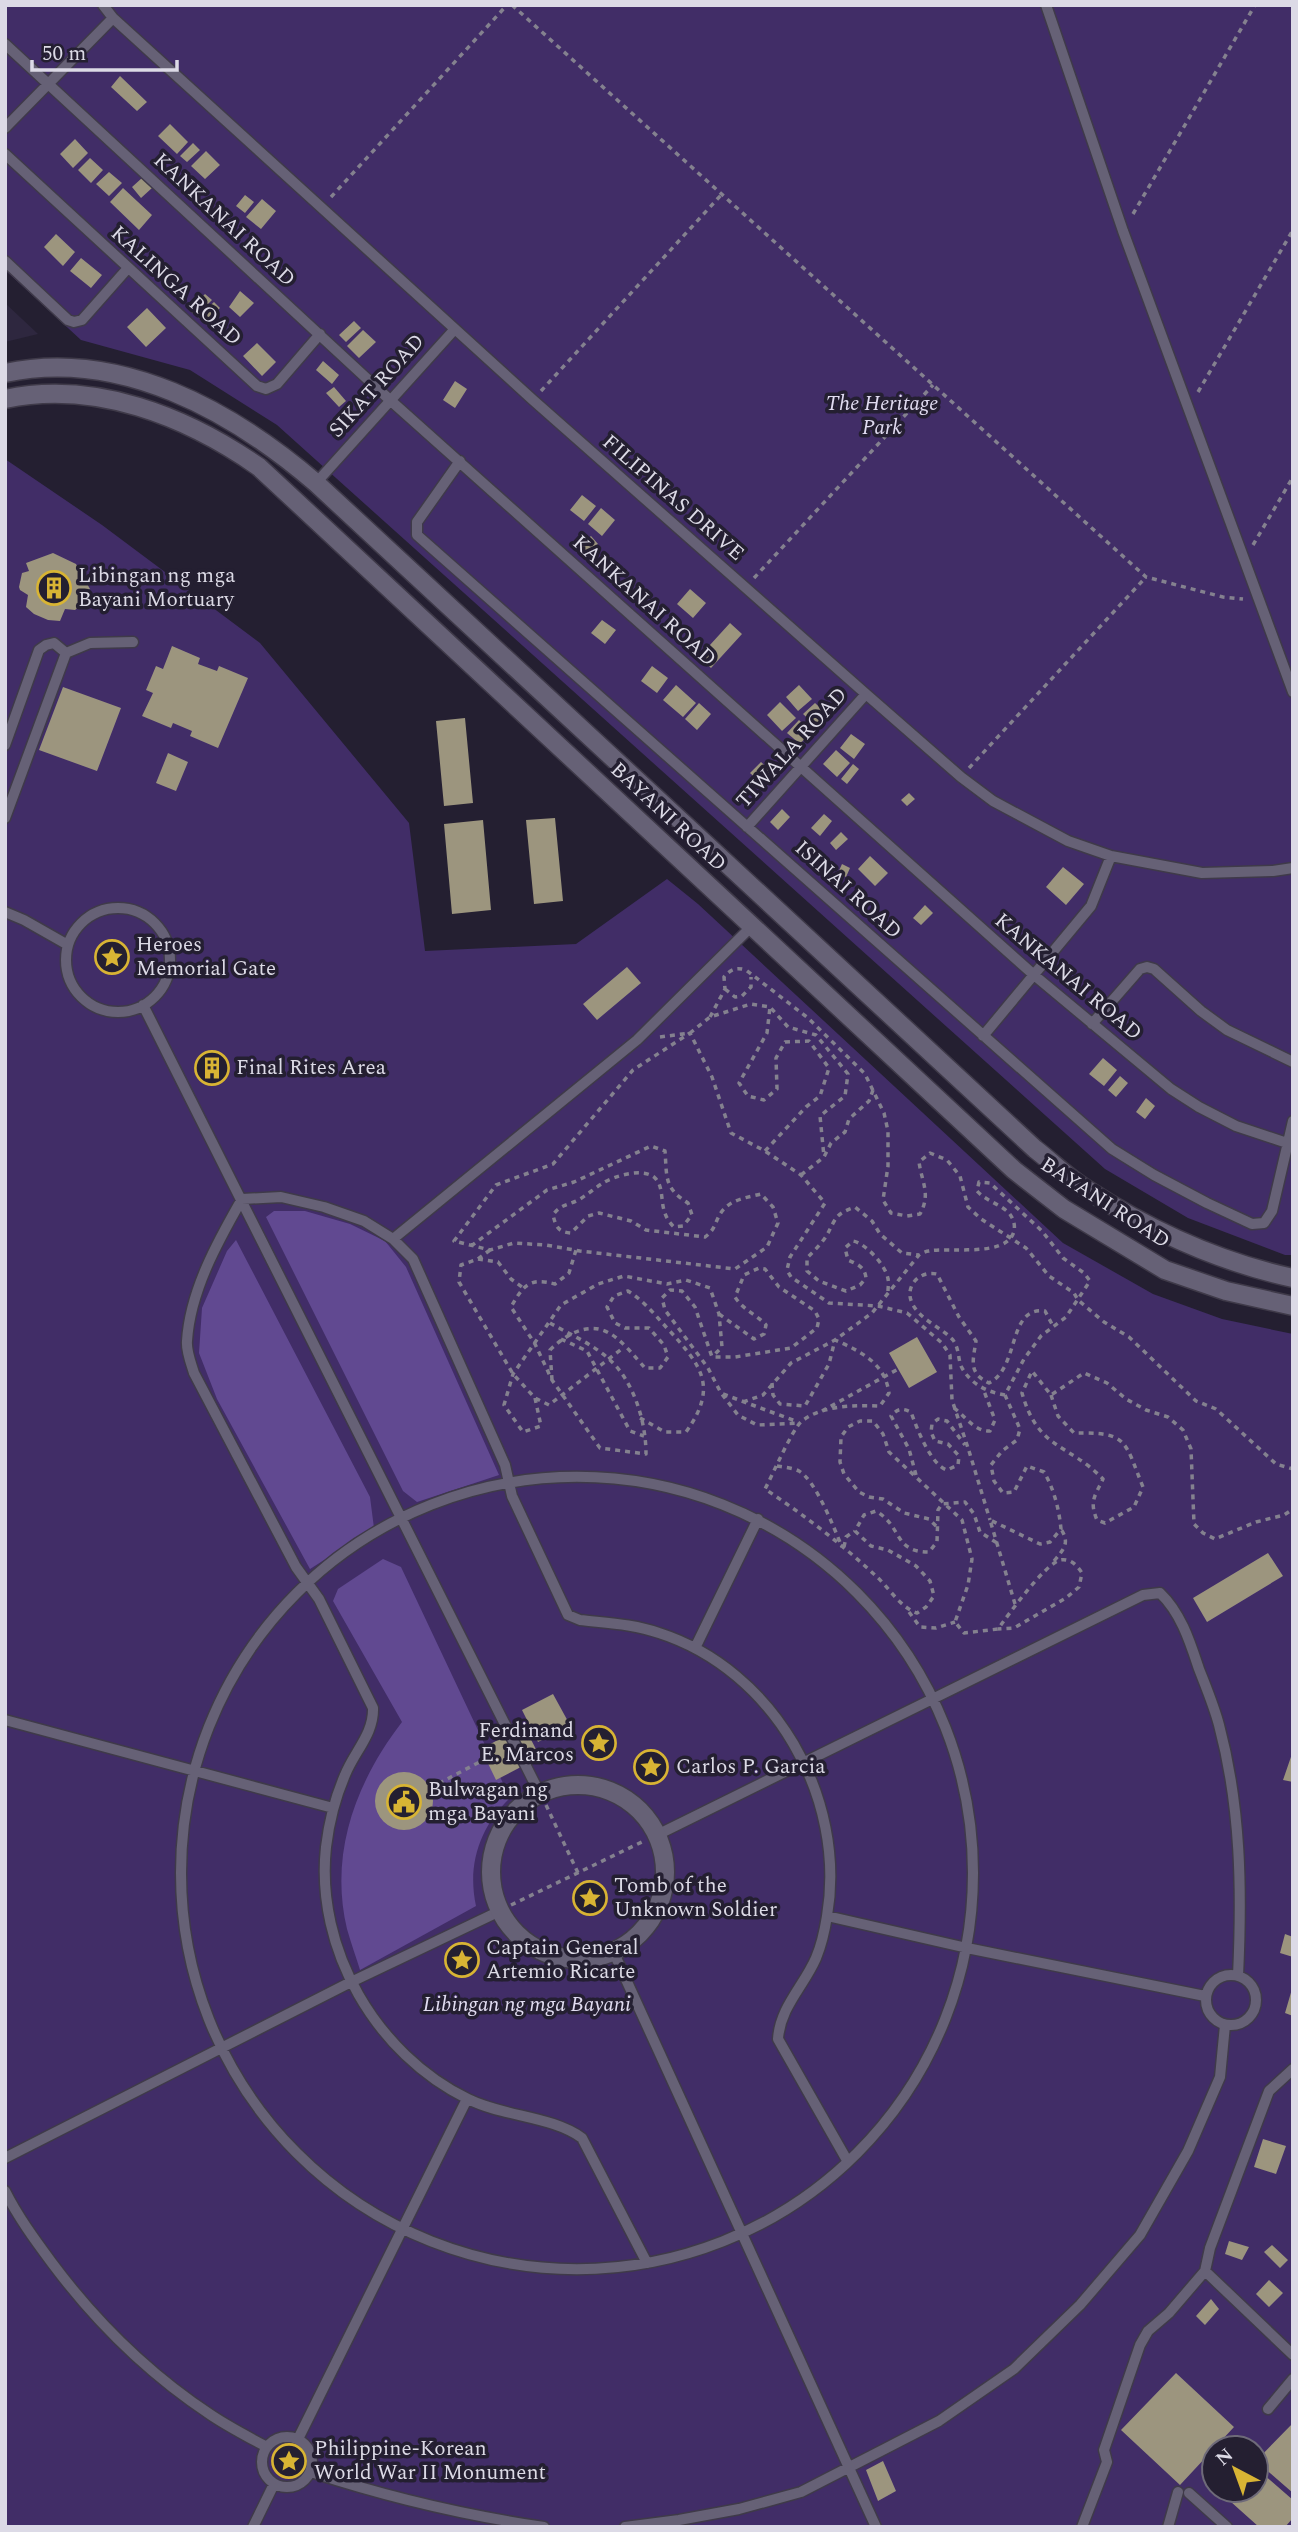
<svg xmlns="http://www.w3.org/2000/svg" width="1298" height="2532" font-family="Spectral,serif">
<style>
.built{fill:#2e273f}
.green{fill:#412d67;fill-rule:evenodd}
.forest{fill:#614991}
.building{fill:#9c957e}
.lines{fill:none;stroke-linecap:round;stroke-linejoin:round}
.lane-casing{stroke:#3f3a49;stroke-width:13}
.street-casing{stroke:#3f3a49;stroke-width:21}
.secondary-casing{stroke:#3f3a49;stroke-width:21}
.path{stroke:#84818f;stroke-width:3.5;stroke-dasharray:5 5;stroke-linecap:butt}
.lane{stroke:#666176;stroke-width:10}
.street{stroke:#666176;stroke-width:18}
.secondary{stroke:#666176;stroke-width:18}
.labels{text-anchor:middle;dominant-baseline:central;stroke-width:7;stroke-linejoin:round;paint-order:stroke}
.street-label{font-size:21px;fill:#dcdae6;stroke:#241f31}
.park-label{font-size:21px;font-style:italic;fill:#e1dcf1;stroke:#241f31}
.poi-label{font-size:21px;fill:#dcdae6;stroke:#241f31;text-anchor:start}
</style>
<rect width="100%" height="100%" fill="#241f31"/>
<path class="built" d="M5 303 38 334 5 342Z"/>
<path class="green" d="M5 5H1293V1255H1285L1188 1218 1105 1169 277 425 190 370 81 340 5 270Z
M5 459 102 525 260 643 409 823 425 951 576 944 667 879 698 904 1063 1243 1153 1294 1222 1319 1293 1334V2527H5ZM1214 2448H1256V2490H1214Z"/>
<path class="forest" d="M274 1211H305L350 1224 385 1241 406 1267 499 1475 417 1502 403 1491 266 1217Z
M236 1240 370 1497 374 1528 310 1569 217 1399 199 1353 202 1308 227 1251Z
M383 1559 401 1567 510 1798C480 1827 467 1864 476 1906L360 1970C356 1957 351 1943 347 1929 329 1853 356 1782 402 1722L333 1601 338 1589Z"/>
<path class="building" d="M120 76 147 102 137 111 111 87Z
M170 124 188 142 177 154 158 136Z
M75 139 88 153 73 168 60 154Z
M193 143 200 150 187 162 180 156Z
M206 151 220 165 205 179 191 166Z
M90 158 103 170 91 183 78 170Z
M109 172 122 183 109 196 96 184Z
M142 178 152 188 141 198 132 187Z
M123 188 152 215 139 230 110 202Z
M245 195 254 202 245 213 236 206Z
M262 199 276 211 261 229 246 217Z
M56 234 75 252 63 266 44 247Z
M81 258 102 275 91 288 70 271Z
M240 291 254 303 240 317 229 307Z
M205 294 212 300 196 316 189 310Z
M214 302 220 308 204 323 198 317Z
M147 308 166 328 146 347 127 327Z
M354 321 361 328 346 342 339 335Z
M363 330 376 342 359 358 347 346Z
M257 343 276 362 262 376 243 356Z
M323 361 339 375 332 384 316 370Z
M455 381 467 389 455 408 443 400Z
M334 387 346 401 339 407 326 393Z
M582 495 596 506 584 521 570 510Z
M601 508 615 520 602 536 588 524Z
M591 536 598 544 585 555 578 547Z
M53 553 76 564 90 589 82 593 87 600 75 610 65 609 60 621 48 620 34 614 26 607 28 595 20 590 19 587 22 573 29 571 26 563Z
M690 589 706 603 693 618 677 604Z
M602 620 616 630 605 644 591 633Z
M730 623 742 634 711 668 699 657Z
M172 646 200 658 198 664 217 671 219 666 248 678 218 748 190 736 192 731 173 723 171 728 142 716 153 693 146 690 156 666 163 669Z
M652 666 668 678 657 693 641 681Z
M676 685 696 703 683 717 663 700Z
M799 685 812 699 798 711 786 697Z
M63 687 121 708 97 771 39 750Z
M780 702 796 718 782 731 767 715Z
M699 703 711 714 697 730 685 719Z
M815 703 828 715 816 726 803 714Z
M465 718 473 803 444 806 436 721Z
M799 720 811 732 800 744 787 733Z
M851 734 865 744 854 759 840 748Z
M836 750 850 763 837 777 823 764Z
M168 753 188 762 176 791 156 783Z
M761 762 774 774 763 785 750 773Z
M853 764 859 769 847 784 841 779Z
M909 793 915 799 907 806 901 800Z
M782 809 790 817 778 830 770 822Z
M824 814 832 821 820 836 811 828Z
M555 818 563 901 534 904 526 820Z
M483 820 491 910 452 914 444 824Z
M841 832 848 839 836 850 830 843Z
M870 856 888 873 875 886 858 869Z
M842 864 850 868 846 877 838 873Z
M1063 867 1084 884 1066 905 1046 887Z
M925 905 933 913 921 925 913 918Z
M627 967 641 983 597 1020 583 1004Z
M216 1055 226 1071 209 1082 199 1065Z
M1103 1058 1117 1070 1104 1086 1089 1074Z
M1120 1076 1128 1083 1116 1097 1108 1090Z
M1146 1098 1155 1106 1145 1119 1136 1112Z
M917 1337 937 1372 909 1388 889 1353Z
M1268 1553 1283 1576 1207 1622 1193 1598Z
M553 1694 570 1725 538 1742 522 1710Z
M524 1726 540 1757 496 1780 481 1749Z
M1293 1751V1782L1283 1780Z
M375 1801a29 29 0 1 1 58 0a29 29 0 1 1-58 0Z
M1285 1934 1293 1937V1957L1280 1953Z
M1292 1989H1293V2016L1285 2013Z
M1263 2139 1286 2146 1276 2174 1254 2167Z
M1229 2241 1249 2247 1242 2260 1225 2254Z
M1272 2245 1288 2260 1280 2268 1264 2252Z
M1269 2280 1283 2293 1269 2307 1256 2294Z
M1211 2299 1219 2309 1205 2325 1196 2316Z
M1176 2373 1234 2427 1180 2485 1121 2430Z
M1293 2423V2493L1256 2461Z
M883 2461 896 2491 878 2501 866 2470Z
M1256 2468 1293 2500V2518L1285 2527H1259L1221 2493 1223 2490H1256Z"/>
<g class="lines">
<g class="lane-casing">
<path id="lane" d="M103 5 113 18 533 400 866 694 961 777 993 801 1068 841 1111 856 1202 873 1273 871 1293 868
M1046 5 1123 231 1293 692
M5 44 390 400 1034 975 1171 1089 1199 1107 1236 1126 1287 1143
M5 128 113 18
M5 154 257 386 266 389 277 384 320 334
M5 261 68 320 74 322 82 320 128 268
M460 461 417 522V535L1112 1149 1154 1175 1207 1203 1252 1224 1264 1223 1272 1211 1293 1121
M316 483 454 330
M66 653 90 643 133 642
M5 745 39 650 46 645 54 643 66 653 5 818
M747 827 866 694
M66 960a52 52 0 1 1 104 0a52 52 0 1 1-104 0Z
M5 912 24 920 68 945
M143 1005 540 1794
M1092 1024 1140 969 1147 967 1154 969 1201 1011 1227 1030 1293 1062
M983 1036 1091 906 1111 856
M393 1239 637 1040 752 926
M181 1873a396 396 0 1 1 792 0a396 396 0 1 1-792 0Z
M695 1648 758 1519
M5 1720 333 1808
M657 1835 1143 1595 1160 1593C1181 1613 1190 1642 1199 1669 1206 1687 1214 1706 1219 1725 1241 1807 1242 1891 1238 1976
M827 1916 967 1948 1205 1996
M613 1951 876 2527
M1206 2000a25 25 0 1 1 50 0a25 25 0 1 1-50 0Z
M5 2158 351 1982 500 1911
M5 2191C18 2217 35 2240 52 2263 96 2322 149 2374 211 2415 229 2427 248 2437 267 2447
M647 2263 582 2138C552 2116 504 2117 468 2099 376 2054 315 1949 326 1847 329 1822 335 1798 345 1775 354 1752 374 1734 373 1708L319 1599 296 1567 194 1373C191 1363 186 1351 187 1341 190 1291 218 1241 242 1199L281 1197 324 1207 364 1221 393 1239 413 1259 505 1465 512 1496 568 1615 580 1620C606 1623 634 1624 659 1633 774 1670 847 1798 827 1916 825 1929 821 1946 816 1958 804 1986 780 2007 778 2039L848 2162
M1205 2271 1293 2355
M1268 2409 1293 2379
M262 2462a25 25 0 1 1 50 0a25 25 0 1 1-50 0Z
M298 2439 467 2099
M311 2472C390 2498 463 2515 544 2527
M1189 2493 1227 2527
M253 2527 274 2484
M625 2527 679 2520 739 2509 801 2492 939 2421 1014 2369 1080 2305 1140 2235 1188 2151 1220 2077 1225 2025
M1082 2527 1107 2462 1104 2450 1140 2345 1148 2331 1169 2313 1205 2271 1210 2248 1269 2091 1293 2069
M1168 2527 1178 2492"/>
</g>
<g class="street-casing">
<path id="street" d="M491 1872a87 87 0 1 1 174 0a87 87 0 1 1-174 0Z"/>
</g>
<g class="secondary-casing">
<path id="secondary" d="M5 373C120 348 232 411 316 483L1035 1149C1052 1162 1068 1178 1086 1189 1149 1230 1220 1262 1293 1278
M5 399C95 380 186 416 259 467L1014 1170 1064 1209 1165 1270 1226 1291 1293 1306"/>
</g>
<path class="path" d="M512 5 1146 577 1223 597 1243 599
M331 197 507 5
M1133 214 1255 5
M541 391 722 194
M1198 392 1293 230
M1253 545 1293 477
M754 578 933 385
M969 768 1146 577
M725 989 735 997 742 996 751 987V977
M710 1017 725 989 724 977C731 969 736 967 746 970L808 1018 865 1074 884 1113 888 1131V1166L883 1200 891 1213 907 1216 920 1214C931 1194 922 1183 919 1162L930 1153 947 1160 960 1176 968 1207 981 1219 1026 1248 1049 1276 1074 1293 1078 1300 1104 1322 1129 1337 1196 1401 1216 1409 1276 1464 1293 1469
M660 1037 690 1033 710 1017 751 1004 770 1007 788 1027 816 1035 848 1074 845 1096 820 1116 824 1157
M765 1151 806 1107 820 1096 829 1068 809 1041 785 1042 776 1058 777 1089 764 1100 748 1096 739 1083 767 1033 770 1007
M801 1175 824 1157 831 1143 845 1132 849 1119 869 1101 873 1090
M471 1246 547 1190 574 1182 651 1146 665 1151C667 1178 664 1188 688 1203L692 1215 683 1226 674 1227C656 1210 667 1190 655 1178 644 1167 614 1176 603 1183 595 1188 588 1194 580 1199 570 1205 560 1204 553 1215 556 1227 558 1232 571 1233L588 1216 599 1213 631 1221 646 1230 705 1237C717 1229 715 1218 724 1209 733 1199 749 1197 761 1194L773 1207 778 1223 767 1247 735 1269 580 1251 546 1245 514 1243 490 1250 454 1241 496 1185 553 1164 633 1070 690 1033 712 1077 731 1133 765 1151 801 1175 825 1203 790 1257 787 1270 791 1277 829 1303 878 1306 907 1313 942 1343 950 1355 952 1400 969 1451
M490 1250 478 1259 461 1265 459 1282 513 1374 535 1398 549 1405 623 1348
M478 1259 498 1262 511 1279 522 1287
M888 1291C888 1287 889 1283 888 1279 886 1265 865 1243 853 1241L845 1248 848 1260C857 1264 865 1267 866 1278L860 1285 846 1291 819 1281 807 1271V1258C814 1251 822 1243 827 1235 836 1218 835 1214 855 1207L872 1221 880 1234 902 1253 919 1255
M719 1314 754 1339 764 1334 766 1325C756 1314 743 1310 735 1297L744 1275 759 1268 765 1269 779 1287 815 1311 819 1319 817 1328 791 1348 735 1357H712L695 1307 682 1291 670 1290 662 1298 665 1310 708 1368 721 1393 738 1415 757 1425 800 1423
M550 1323C569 1334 593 1344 610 1360 634 1382 646 1422 646 1454L600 1448 552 1380 535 1344 511 1307C523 1286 529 1277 555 1284L569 1273 576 1250
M561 1339 587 1351 630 1431 644 1436
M552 1380 550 1350C565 1335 588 1321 609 1333 621 1339 636 1358 645 1368H660L668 1357 664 1345 649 1328H625L615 1323 607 1307 614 1296 628 1291C644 1301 655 1315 667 1328 701 1365 719 1386 686 1432H665L640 1418
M772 1383 773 1395 780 1404 805 1406 829 1364 835 1340C860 1351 885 1363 889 1393L880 1406C857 1405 820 1405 801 1422 792 1430 772 1476 765 1489 804 1515 843 1545 877 1577 889 1588 901 1608 917 1613L926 1607 934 1596 930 1581 916 1566 888 1550 871 1546 855 1531 864 1515 876 1511C903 1527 893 1552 929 1552L937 1542 938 1510 942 1504 965 1502 974 1514 980 1532 997 1543
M723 1394 798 1422
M1005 1395C987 1392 970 1384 961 1366 958 1358 959 1348 953 1340 941 1327 920 1320 912 1303 904 1286 920 1270 937 1274L959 1317 976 1341C973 1361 968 1373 989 1383 1020 1368 1007 1306 1045 1311L1053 1326
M1051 1395 1058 1416 1074 1433C1128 1432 1124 1440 1143 1487L1134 1507 1105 1523 1097 1520C1089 1501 1095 1496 1103 1479 1068 1443 1038 1450 1022 1393L1032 1371 1051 1395 1084 1373 1107 1383 1126 1399 1146 1410 1168 1417 1183 1430 1191 1449 1194 1524 1203 1533 1215 1539 1256 1522 1284 1515 1293 1509
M535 1398 541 1426 523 1432 504 1405 513 1374 561 1305 598 1284 624 1276 667 1284 686 1280 710 1288 719 1314 722 1347 713 1356
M743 1402 763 1395 791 1363 835 1340 872 1313 919 1255C922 1253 926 1251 929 1251 950 1247 1003 1257 1013 1234 1016 1227 1014 1219 1009 1213 1000 1204 986 1201 977 1191L979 1182 990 1183 1042 1231 1063 1258 1084 1273 1090 1281 1066 1317 1041 1336 1024 1359 1005 1395 1020 1429 1017 1440 1002 1451 991 1465 994 1481 1003 1493 1014 1492 1027 1466 1044 1472C1054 1489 1059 1509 1061 1529L1050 1542 1040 1544 990 1520 1015 1604
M954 1408C965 1416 975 1432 990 1431L995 1420 984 1391
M822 1411 900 1368
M969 1451 990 1520
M777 1466C783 1467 793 1468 799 1471 816 1481 834 1528 842 1547
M916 1475 909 1449 891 1416C898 1408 902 1408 911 1412 917 1429 931 1465 947 1470L958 1465 959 1456 948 1444 935 1441 931 1432 932 1424 938 1419 947 1421 965 1445
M936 1526 929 1519 904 1513 883 1499 869 1497 859 1492 844 1474 840 1462 841 1437 848 1427 860 1421H873L883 1434 889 1452 962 1520 972 1559 968 1585 955 1622 964 1633 998 1629C1008 1615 1045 1564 1060 1560 1070 1558 1077 1565 1082 1573L1079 1587 1066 1598 1014 1628 998 1629
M844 1547 846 1537 854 1531
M1054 1561C1064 1549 1070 1543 1061 1529
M909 1612 920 1627 936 1628 955 1622
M430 1788 491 1756
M546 1805 578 1873
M511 1905 646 1840"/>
<use href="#lane" class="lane"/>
<use href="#street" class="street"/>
<use href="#secondary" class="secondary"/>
</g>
<defs>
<g id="building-ring" transform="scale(1.75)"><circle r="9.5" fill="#241f31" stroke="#d8b434" stroke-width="1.5"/><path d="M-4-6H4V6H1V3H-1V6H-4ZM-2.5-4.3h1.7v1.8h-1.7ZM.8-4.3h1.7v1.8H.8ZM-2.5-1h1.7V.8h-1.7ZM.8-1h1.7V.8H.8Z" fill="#d8b434"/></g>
<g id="sight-ring" transform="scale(1.75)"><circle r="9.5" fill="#241f31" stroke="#d8b434" stroke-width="1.5"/><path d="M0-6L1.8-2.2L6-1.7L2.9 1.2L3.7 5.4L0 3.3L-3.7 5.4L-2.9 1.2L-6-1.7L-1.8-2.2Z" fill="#d8b434"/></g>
<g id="civic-ring" transform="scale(1.75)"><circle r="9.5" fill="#241f31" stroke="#d8b434" stroke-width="1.5"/><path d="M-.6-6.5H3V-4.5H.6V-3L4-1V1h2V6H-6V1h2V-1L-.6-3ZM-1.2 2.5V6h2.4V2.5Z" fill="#d8b434"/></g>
</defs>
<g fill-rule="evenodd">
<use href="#building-ring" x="54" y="588"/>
<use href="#sight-ring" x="112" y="957"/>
<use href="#building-ring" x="212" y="1068"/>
<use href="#sight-ring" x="599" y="1743"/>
<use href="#sight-ring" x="651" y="1767"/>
<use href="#civic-ring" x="404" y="1802"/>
<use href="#sight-ring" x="590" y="1898"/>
<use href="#sight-ring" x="462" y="1960"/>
<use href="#sight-ring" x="289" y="2461"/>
</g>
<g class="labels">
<g class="street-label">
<text transform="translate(224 220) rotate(43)">KANKANAI ROAD</text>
<text transform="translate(176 286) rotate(42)">KALINGA ROAD</text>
<text transform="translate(377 386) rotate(-48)">SIKAT ROAD</text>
<text transform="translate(673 498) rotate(41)">FILIPINAS DRIVE</text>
<text transform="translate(644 601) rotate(42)">KANKANAI ROAD</text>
<text transform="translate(792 748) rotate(-48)">TIWALA ROAD</text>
<text transform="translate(668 817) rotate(43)">BAYANI ROAD</text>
<text transform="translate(848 890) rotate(42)">ISINAI ROAD</text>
<text transform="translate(1068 977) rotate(40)">KANKANAI ROAD</text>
<text transform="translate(1105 1203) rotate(33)">BAYANI ROAD</text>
</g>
<g class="park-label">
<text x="882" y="404">The Heritage<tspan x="882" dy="24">Park</tspan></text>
<text x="527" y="2005">Libingan ng mga Bayani</text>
</g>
<g class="poi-label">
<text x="78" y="576">Libingan ng mga<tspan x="78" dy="24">Bayani Mortuary</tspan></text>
<text x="136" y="945">Heroes<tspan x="136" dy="24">Memorial Gate</tspan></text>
<text x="236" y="1068">Final Rites Area</text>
<text x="574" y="1731" text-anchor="end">Ferdinand<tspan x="574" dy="24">E. Marcos</tspan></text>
<text x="676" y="1767">Carlos P. Garcia</text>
<text x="428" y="1790">Bulwagan ng<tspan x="428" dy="24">mga Bayani</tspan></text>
<text x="614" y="1886">Tomb of the<tspan x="614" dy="24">Unknown Soldier</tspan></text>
<text x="486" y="1948">Captain General<tspan x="486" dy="24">Artemio Ricarte</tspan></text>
<text x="314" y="2449">Philippine-Korean<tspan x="314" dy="24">World War II Monument</tspan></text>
</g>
</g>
<rect width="1298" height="2532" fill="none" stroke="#dcdae6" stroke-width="14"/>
<g transform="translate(1235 2469) rotate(319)"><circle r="33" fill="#241f31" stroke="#6e6a79" stroke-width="2"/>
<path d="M0-5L12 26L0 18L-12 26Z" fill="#d8b434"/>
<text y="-10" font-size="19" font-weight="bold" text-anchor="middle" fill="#dcdae6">N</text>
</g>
<path d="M32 60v10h145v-10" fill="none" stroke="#dcdae6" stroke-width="3.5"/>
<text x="42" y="60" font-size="21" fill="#dcdae6" stroke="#241f31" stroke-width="5" paint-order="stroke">50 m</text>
</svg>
